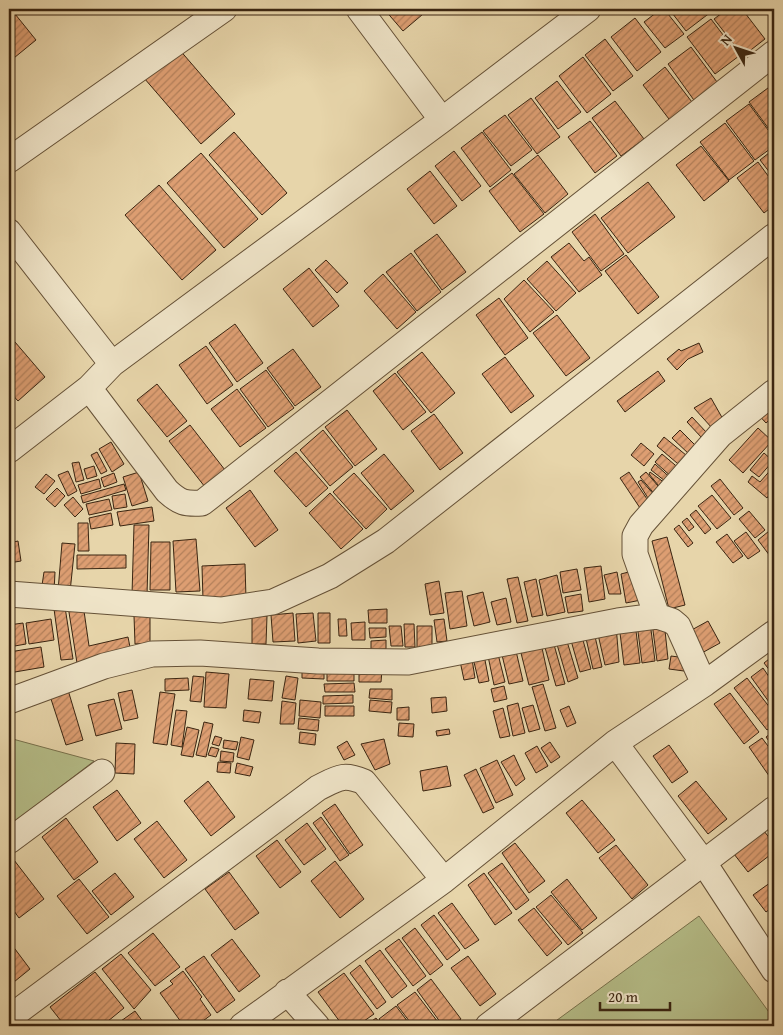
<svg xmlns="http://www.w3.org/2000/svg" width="783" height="1035" font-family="'Gentium Book Plus',serif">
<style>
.green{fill:#b5bd88;stroke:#78714c}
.building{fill:url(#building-hatch);stroke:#3a2511}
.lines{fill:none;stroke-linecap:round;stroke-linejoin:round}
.street-casing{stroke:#655137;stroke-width:27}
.street{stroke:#efe4c8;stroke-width:25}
</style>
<defs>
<pattern id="building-hatch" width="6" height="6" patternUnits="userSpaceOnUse" patternTransform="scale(1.25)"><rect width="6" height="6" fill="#dd9e72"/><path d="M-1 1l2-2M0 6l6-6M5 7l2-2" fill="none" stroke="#b4815c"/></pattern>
</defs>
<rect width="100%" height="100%" fill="#e7d5aa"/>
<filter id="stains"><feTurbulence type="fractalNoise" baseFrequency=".004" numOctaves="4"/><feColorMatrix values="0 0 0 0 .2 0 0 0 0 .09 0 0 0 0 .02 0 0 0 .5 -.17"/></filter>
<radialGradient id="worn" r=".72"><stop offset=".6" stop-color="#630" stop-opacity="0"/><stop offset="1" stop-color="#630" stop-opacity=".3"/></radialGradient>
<path class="green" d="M9 738 94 761 9 826Z
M699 916 774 1019V1026H549Z"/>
<path class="building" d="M9 9H11L36 40 9 62Z
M384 9H429L403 31Z
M661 9H664L684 34 665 48 644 22Z
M669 9H709L711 12 686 31Z
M727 9H742L765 39 743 56 714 19Z
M635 18 661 52 637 71 611 37Z
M711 19 739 56 715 74 687 37Z
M605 39 633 76 613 91 585 55Z
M691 47 720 86 696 103 668 64Z
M178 48 235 114 201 144 144 78Z
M583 57 611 94 587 113 559 76Z
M665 67 695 106 672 123 643 85Z
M557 81 581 112 558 129 535 98Z
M772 85 774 88V136L749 102Z
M531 98 560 137 537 154 508 115Z
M615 101 644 139 621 156 592 118Z
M749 104 774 138V146L755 160 726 121Z
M505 115 532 150 511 166 483 131Z
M590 121 617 156 595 173 568 137Z
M725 123 754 161 729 180 700 142Z
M234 132 287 193 262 215 209 155Z
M482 132 511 170 490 187 461 148Z
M701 146 729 181 704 201 676 165Z
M774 149V178L760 160Z
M454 151 481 186 462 201 435 166Z
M201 153 258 219 224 248 167 183Z
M538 155 568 194 545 213 514 174Z
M758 162 774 184V205L764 213 737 178Z
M430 171 457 206 434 224 407 189Z
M512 173 544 214 520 232 489 191Z
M648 182 675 217 628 253 601 218Z
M159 185 216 250 182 280 125 215Z
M595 214 624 254 601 271 572 232Z
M437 234 466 272 442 290 414 251Z
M569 243 584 261 589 257 602 275 579 292 551 257Z
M411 253 441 292 417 311 386 272Z
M626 255 659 297 638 314 605 271Z
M326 260 348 283 337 293 315 270Z
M547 261 576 293 556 311 527 279Z
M309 268 339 306 313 327 283 289Z
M383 274 416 312 397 329 364 291Z
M524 280 554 312 530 332 504 299Z
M499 298 528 338 505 355 476 315Z
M557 315 590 358 566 376 533 333Z
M235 324 263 363 237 382 209 343Z
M9 335 45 377 18 401 9 391Z
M699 343 703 352 688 359 677 370 667 359 679 349 681 351Z
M206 346 233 385 207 404 179 365Z
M293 349 321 387 295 406 267 368Z
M422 352 455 393 431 413 397 372Z
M505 357 534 396 511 413 482 374Z
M266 370 294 408 268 427 240 389Z
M658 371 665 381 625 412 617 401Z
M395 373 426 412 403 430 373 391Z
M157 384 187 421 167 437 137 400Z
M237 389 266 428 240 447 211 409Z
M711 398 724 421 712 428 694 408Z
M774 400V416L766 423 755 411Z
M347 410 377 449 355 466 325 427Z
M434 414 463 453 440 470 411 431Z
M692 417 707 433 702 438 687 422Z
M190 425 225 470 205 487 169 441Z
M758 428 772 441 743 473 729 460Z
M323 430 353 467 330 486 300 450Z
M680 430 697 447 690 455 672 438Z
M664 437 692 460 684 469 657 446Z
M111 442 124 464 112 472 99 449Z
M641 443 654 454 644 466 631 455Z
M97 452 107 471 101 474 91 455Z
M296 452 328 488 306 507 274 471Z
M764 453 773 461 759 477 750 470Z
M384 454 414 491 391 510 361 473Z
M662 454 681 470 674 479 655 462Z
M79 462 84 480 76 482 72 463Z
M655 464 674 481 670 485 651 470Z
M94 466 97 476 87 479 84 469Z
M774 466V488L767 498 748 482 752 476 760 482Z
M68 471 77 491 68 496 58 475Z
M139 472 148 501 132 506 123 477Z
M629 472 651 505 642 511 620 478Z
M646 472 664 493 658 498 640 477Z
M650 472 669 486 663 491 649 474Z
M114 473 117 482 104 487 101 478Z
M354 473 387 509 366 529 333 492Z
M46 474 55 481 44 494 35 487Z
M99 479 101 488 81 494 78 485Z
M720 479 743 508 734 515 711 486Z
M641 480 657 498 651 503 638 482Z
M124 484 126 490 83 503 81 496Z
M57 488 65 496 55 507 46 499Z
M250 490 278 530 255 547 226 508Z
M330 493 363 529 341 549 309 513Z
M125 494 127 507 114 509 112 496Z
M712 495 731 518 717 529 698 506Z
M73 497 83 509 75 517 64 505Z
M109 499 112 510 89 515 86 504Z
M152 507 154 521 120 526 117 512Z
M696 510 711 529 705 534 690 515Z
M749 511 765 530 755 538 739 519Z
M111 513 113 525 91 529 89 518Z
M687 518 694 527 689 531 682 522Z
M78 523H88L89 551H78Z
M134 525H149L147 595H132Z
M679 525 693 543 688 547 674 529Z
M774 527V559L773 560 758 540Z
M746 532 760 551 748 559 734 541Z
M727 534 743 556 733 563 716 542Z
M667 537 685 605 669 609 652 541Z
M196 539 200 591 176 592 173 541Z
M18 541 21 561 9 563V543Z
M151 542H170V590H150Z
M62 543 75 544 70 592 58 591Z
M77 555H126V568L77 569Z
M245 564 246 599 203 600 202 566Z
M601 566 605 599 589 602 584 568Z
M577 569 581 590 563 593 560 572Z
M636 570 641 600 626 603 621 574Z
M44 572H55L54 592H41Z
M617 572 621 594H609L604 575Z
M557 575 565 612 547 616 539 580Z
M518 577 528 621 517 623 507 579Z
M536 579 543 615 532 617 524 582Z
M439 581 444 613 430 615 425 584Z
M462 591 467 626 450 629 445 593Z
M483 592 490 622 474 626 467 596Z
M581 594 583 611 568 613 565 597Z
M506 598 511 622 497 625 491 602Z
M83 604 89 646 128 637 131 652 77 663 68 606Z
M65 607 73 659 61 660 54 609Z
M387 609V623H369L368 610Z
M293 613 295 641 273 642 271 615Z
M313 613 316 641 298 643 296 614Z
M318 613H330V643H318Z
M150 615V643L135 644 134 616Z
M252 616H267L266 644H252Z
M51 619 54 640 29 644 26 623Z
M338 619H346L347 636H339Z
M444 619 447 641 437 642 434 620Z
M664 621 668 659 657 661 652 623Z
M708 621 720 643 700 654 688 632Z
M365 622V640H352L351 623Z
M650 622 655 661 642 663 637 624Z
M23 623 26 644 9 647V625Z
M635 623 640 663 624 665 619 625Z
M404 624H414L415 647H405Z
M616 625 619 662 605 665 597 630Z
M389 626H401L403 646H391Z
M417 626H432V649L417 650Z
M369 628H386V637L370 638Z
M594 632 602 667 593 669 585 634Z
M581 633 591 669 580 672 570 637Z
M566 638 578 678 568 682 556 641Z
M386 640V649L371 650V641Z
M553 641 565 684 556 686 544 644Z
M41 647 44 667 9 673V652Z
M542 648 549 680 529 685 521 653Z
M516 651 523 681 509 684 502 655Z
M498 654 505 682 494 685 488 656Z
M484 655 489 681 479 683 473 658Z
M774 655V676L764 663Z
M671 656 686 658 684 671 669 669Z
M472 659 475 678 464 680 460 661Z
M302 668 324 669V679L302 678Z
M354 668V681H327V669Z
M763 668 774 684V709L751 677Z
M359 670H382L381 682H359Z
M206 672 229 674 226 708 204 707Z
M193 676 204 677 201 702 190 701Z
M286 676 298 678 295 700 282 698Z
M188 678 189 690 165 691V679Z
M747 678 774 713V725L767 730 734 688Z
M250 679 274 681 272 701 248 699Z
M354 683 355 692H325L324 684Z
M543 684 556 728 545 731 532 687Z
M504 686 507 699 494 702 491 689Z
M370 689H392V700L369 698Z
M68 690 83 740 66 745 50 696Z
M132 690 138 718 124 721 118 693Z
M160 692 175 694 167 745 153 743Z
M730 693 759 732 744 744 714 704Z
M353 695V703L323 704V696Z
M446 697 447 711 432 713 431 698Z
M114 699 122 729 96 736 88 705Z
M300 700 321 702 320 718 299 716Z
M370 700 392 702 391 713 369 711Z
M282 701 296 703 294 724H280Z
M518 703 525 733 513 736 507 706Z
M533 705 540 729 529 732 522 708Z
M325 706H354V716H325Z
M569 706 576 723 567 727 560 710Z
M409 707V720H397V708Z
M503 708 510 736 500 738 493 711Z
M176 710 187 711 182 747 171 745Z
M244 710 261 712 259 723 243 721Z
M299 718 319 720 318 731 298 729Z
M204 722 213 724 206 757 196 755Z
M399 723 414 724 413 737 398 736Z
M187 727 199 730 193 757 181 755Z
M449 729 450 734 437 736 436 731Z
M774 731V748L766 737Z
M300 732 316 734 315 745 299 743Z
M215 736 222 738 219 746 212 744Z
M241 737 254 740 249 760 237 757Z
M762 738 774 754V783L749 747Z
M384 739 390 764 375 770 361 744Z
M224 740 238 742 236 750 223 748Z
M347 741 355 755 344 760 337 747Z
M550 742 560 757 551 763 541 748Z
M116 743 135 744 134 774 115 773Z
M669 745 688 772 672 783 653 756Z
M537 746 548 766 536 773 525 753Z
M211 747 219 749 216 757 208 755Z
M221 751 234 753 233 762 220 761Z
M514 755 525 779 516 786 501 762Z
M497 760 513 795 496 803 480 768Z
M218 762 231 763 230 773 217 772Z
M237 763 253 767 250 776 235 773Z
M447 766 451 786 423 791 420 771Z
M476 769 494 808 483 813 464 775Z
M208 781 235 817 211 836 184 801Z
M696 781 727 819 708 834 678 796Z
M117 790 141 823 117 841 93 807Z
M582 800 615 840 598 853 566 813Z
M335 804 363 845 350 854 322 813Z
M321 817 349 855 340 861 313 823Z
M66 818 98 862 74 880 42 837Z
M157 821 187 860 164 878 134 839Z
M307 823 326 849 304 865 285 840Z
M764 831 774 844V852L748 872 734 854Z
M277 840 301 872 280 888 256 856Z
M515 843 545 881 529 893 502 853Z
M616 845 648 885 632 899 599 858Z
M14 860 44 899 19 918 9 904V865Z
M335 861 364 899 340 918 311 881Z
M502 863 529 900 516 910 488 873Z
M229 872 259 913 235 930 205 889Z
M115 873 134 897 111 915 92 891Z
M484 873 512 913 495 925 468 885Z
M79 879 109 917 87 934 57 896Z
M567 879 597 918 582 930 551 892Z
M774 880V906L766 912 753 895Z
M551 895 583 933 568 945 536 907Z
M452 903 479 940 465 949 438 913Z
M534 908 562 943 547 956 518 920Z
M434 915 460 950 447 960 421 925Z
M415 928 443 965 430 975 402 938Z
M153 933 180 967 155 986 128 953Z
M232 939 260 976 239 992 211 955Z
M399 939 426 976 413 986 385 949Z
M9 941 30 969 9 986Z
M380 950 407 986 392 998 365 961Z
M121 954 151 990 134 1009 102 969Z
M204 956 235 1000 217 1013 185 969Z
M468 956 496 994 480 1006 451 968Z
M360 965 386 1002 377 1009 350 973Z
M183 971 202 997 200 999 211 1015 196 1026H184L160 993 173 984 170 981Z
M95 972 124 1008 102 1026H65L50 1007Z
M344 973 374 1014 357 1026H343L318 992Z
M431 979 461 1019 451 1026H443L417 990Z
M415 992 441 1026H413L397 1005Z
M396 1006 411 1026H384L379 1019Z
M135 1011 146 1026H114Z
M376 1018 382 1026H365Z"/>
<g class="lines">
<g class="street-casing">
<path id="street" d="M359 9 442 120
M9 160 224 9
M9 232 112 364
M89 388 167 491C180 503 185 504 202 503L774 53
M9 450 89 388 112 364 442 120 588 9
M9 594 221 610 273 602 330 576 386 541 774 236
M657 616 635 554V536L641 525 720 435 774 392
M9 701 104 666 152 654 200 653 318 661 408 662 618 621 657 616 672 621 678 626 704 684
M615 743 704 863 774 970
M9 841 102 772
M287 992 317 1026
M9 1018 318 788C338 778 343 773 364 782L444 880
M242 1026 444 880 615 743 704 684 774 633
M488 1026 774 809"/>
</g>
<use href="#street" class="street"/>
</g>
<rect width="783" height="1035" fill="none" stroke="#e7d5aa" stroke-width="30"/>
<rect x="10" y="10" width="763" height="1015" fill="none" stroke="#3a2511" stroke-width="2.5"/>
<rect x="15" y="15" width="753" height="1005" fill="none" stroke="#3a2511"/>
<g transform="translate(736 48) rotate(310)" stroke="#efe4c8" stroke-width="4" paint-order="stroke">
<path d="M0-4L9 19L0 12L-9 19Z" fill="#3a2511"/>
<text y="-8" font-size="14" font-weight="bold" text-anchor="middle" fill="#3a2511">N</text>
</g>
<path d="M600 1002v8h70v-8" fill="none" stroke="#3a2511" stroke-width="2.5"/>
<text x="608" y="1002" font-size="15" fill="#3a2511" stroke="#efe4c8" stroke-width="4" paint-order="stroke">20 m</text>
<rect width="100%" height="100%" filter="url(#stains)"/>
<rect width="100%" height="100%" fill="url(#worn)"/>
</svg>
